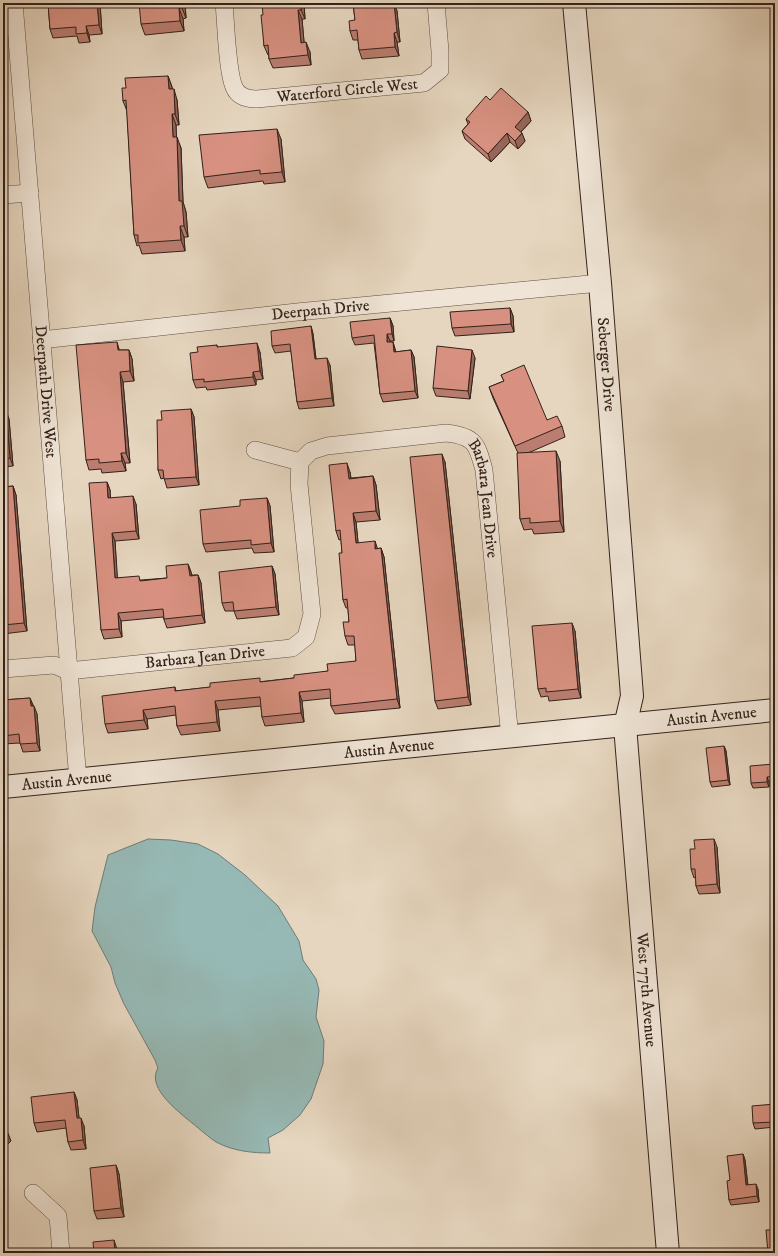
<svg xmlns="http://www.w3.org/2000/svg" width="778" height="1256" font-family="'IM FELL DW Pica',serif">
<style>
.water{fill:#96b9b5;stroke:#6e7c77}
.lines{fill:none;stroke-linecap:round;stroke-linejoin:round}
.street-casing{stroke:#604e43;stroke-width:18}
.secondary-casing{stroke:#33211a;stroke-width:24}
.street{stroke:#efe4d5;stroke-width:17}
.secondary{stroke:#efe4d5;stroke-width:22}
.wall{fill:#ba7d6f;stroke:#33211a}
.shaded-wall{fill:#97665a;stroke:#33211a}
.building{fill:#d89181;stroke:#33211a}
.labels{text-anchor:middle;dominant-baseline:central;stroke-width:3;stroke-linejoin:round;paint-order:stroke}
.street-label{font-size:16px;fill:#33211a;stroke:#efe4d5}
</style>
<rect width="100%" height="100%" fill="#e6d6bf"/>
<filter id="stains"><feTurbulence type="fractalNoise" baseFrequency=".005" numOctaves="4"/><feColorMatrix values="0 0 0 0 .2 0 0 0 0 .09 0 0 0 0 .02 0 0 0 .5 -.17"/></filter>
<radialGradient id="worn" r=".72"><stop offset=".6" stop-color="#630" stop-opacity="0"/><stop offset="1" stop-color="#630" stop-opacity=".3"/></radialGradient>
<path class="water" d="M148 839 171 840 198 844 218 854 245 875 278 906 299 941 303 960 316 979 319 990 316 1017 324 1041 323 1064 311 1099 300 1115 283 1130 268 1138 270 1153C252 1153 233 1151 216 1142 210 1138 203 1132 197 1127 183 1115 145 1089 158 1068L155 1060 124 1004 115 983 111 967 92 931 95 907 108 855Z"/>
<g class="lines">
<g class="street-casing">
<g id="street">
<path id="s1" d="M14 3 78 780"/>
<path id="s2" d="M224 3C226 24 227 70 234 87 238 97 248 99 257 99L424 83 440 70V51L436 3"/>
<path d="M3 195 30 193"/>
<path id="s3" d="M41 340 297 312 600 283"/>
<path d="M255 450 300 462"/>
<path id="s4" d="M3 669 54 665 68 671 292 648 306 637 312 614 299 484 300 462 311 451 327 446 446 433C475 436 477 444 484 470L510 738"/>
<path d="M33 1193 58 1216 61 1253"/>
</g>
</g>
<g class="secondary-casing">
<g id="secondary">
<path id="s5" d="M574 3 600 283 632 696 625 726 668 1253"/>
<path id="s6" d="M3 787 775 710"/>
</g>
</g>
<use href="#street" class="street"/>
<use href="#secondary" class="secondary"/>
</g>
<path class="wall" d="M48 3H100L102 34 89 35 90 42 79 43 77 36 53 38 50 29Z
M185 3 186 18 183 19 184 31 145 35 141 24Z
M304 3 305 19H302L304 43 310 52 311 65 273 68 269 59V55H268L264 46 263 15Z
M353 3H394L397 11 400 42H397L399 56 362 59 359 50 358 40H353L350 31 355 20Z
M168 76 172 87V89L177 100 179 125H176V137L181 148 183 202 186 212 188 237H184L185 251 142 254 139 245 137 246 134 235 127 111 123 101 126 88Z
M490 100 528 112 531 121 521 132 525 141 518 149 510 142 491 162 465 139 462 131 468 124 466 119Z
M281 139 285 182 264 184 263 181 208 188 204 177Z
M510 308 513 316 514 332 455 336 452 328Z
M390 318 393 326 394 341H390V342H393L396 352 411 350 414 357 418 398 383 402 380 394 374 343 355 345 352 338Z
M311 326 313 334 316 359 330 365 334 406 299 409 297 402 291 351 275 353 272 346Z
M217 345V347L260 352 263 379 256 380V385L207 390 206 387 196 388 193 380 198 352Z
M120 350H129L132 359 134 381 123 382 130 463H125L126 471 102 473 101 469 89 470 86 460Z
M475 358 470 399 436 396 433 388Z
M3 366 6 374 7 390H3Z
M501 375 547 420 562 426 565 437 528 453 560 461 564 532 534 534 532 529 524 530 520 519 518 453 493 398 489 387 504 381Z
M191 409 194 417 199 485 167 488 164 478 161 479 158 470 162 420Z
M3 411 9 419 13 466 3 467 5 487 13 486 16 495 27 631 3 634Z
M445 462 471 705 438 709 435 701Z
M350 472 351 478 373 476 376 485 380 520 356 522 358 543 377 549 381 548 384 557 400 708 335 714 331 706V698L302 701 304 722 265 726 262 717 261 706 218 710 220 731 181 735 177 726 176 715 147 719 148 729 108 733 105 724 175 687 176 691 294 678 328 671 356 661 355 645H348L345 636 349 622 348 608H346L343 600 342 553 341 539 339 540 336 531Z
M107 482 110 490V498L136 504 139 539 115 541 117 578 141 580 167 578 188 564 191 572 192 575H198L201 583 205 623 167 628 163 617 121 621 122 637 104 639 101 630Z
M267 498 270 506 274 552 254 553 252 548 206 552 203 544 240 506Z
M272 566 275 574 279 615 237 619 234 611H225L222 603Z
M575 631 581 698 549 701 548 696 541 697 538 689Z
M30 698 37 714 40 751 23 752 20 743 3 744V700Z
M724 746 726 751 730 785 712 787 710 782Z
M775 751V782H769V787L753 788 751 783 774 764Z
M717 847 720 893 699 894 696 886V877L694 878 691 869Z
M74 1092 77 1100 79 1118 84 1126 86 1149 71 1150 68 1142 66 1128 37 1132 34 1123Z
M775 1104V1127L755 1129 753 1123Z
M743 1154 745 1160 748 1185 758 1189 759 1202 731 1205 729 1200 730 1180Z
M116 1165 119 1174 124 1217 97 1219 94 1211Z"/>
<path class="shaded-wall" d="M97 3H100L102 34 99 25Z
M182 3H185L186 18 182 8Z
M301 3H304L305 19 301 10Z
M394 3 397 11 400 42 397 32Z
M179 8 183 19 184 31 180 21Z
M298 10 302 19 305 52 301 43Z
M86 26 89 35 90 42 87 33Z
M394 33 397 42 399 56 395 47Z
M306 42 310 52 311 65 308 55Z
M168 76 172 87 173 100 169 89Z
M174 89 177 100 179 125 175 114Z
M528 112 531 121 518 135 515 127Z
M172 114 176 125 177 148 173 137Z
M277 129 281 139 285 182 282 172Z
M507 133 510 142 491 162 488 154Z
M522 133 525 141 518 149 515 141Z
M177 137 181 148 183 202 186 212 188 237 184 226 179 201Z
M180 226 184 237 185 251 181 240Z
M510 308 513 316 514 332 511 324Z
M390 318 393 326 394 341 392 334Z
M311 326 313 334 317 367 315 359Z
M387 334 390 341V349L387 342Z
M117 342 120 352 118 350Z
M393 342 395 350 396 359 394 352Z
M257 343 260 352 263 379 260 371Z
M129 350 132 359 134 381 130 371Z
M411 350 414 357 418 398 415 391Z
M472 350 475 358 470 399 468 391Z
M327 358 330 365 334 406 332 398Z
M3 366 6 374 7 390 4 382Z
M120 372 123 382 130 463 126 453Z
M253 372 256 380V385L253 377Z
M191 409 194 417 199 485 196 477Z
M6 410 9 419 13 466 10 458Z
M556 451 560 461 564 532 560 521Z
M121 453 125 463 126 471 122 461Z
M442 454 445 462 471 705 468 697Z
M347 463 350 472 352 488 349 479Z
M3 466V467L6 496 3 488Z
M373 476 376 485 380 520 376 511Z
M107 482 110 490 111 506 108 498Z
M13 486 16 495 27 631 24 623Z
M133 496 136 504 139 539 136 531Z
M267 498 270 506 274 552 271 543Z
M353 513 356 522 359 552 356 543Z
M112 533 115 541 118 586 115 578Z
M375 541 378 550 375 549Z
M381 548 384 557 400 708 397 699Z
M188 564 191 572 193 584 190 576Z
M272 566 275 574 279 615 276 607Z
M198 575 201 583 205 623 202 615Z
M118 613 121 621 122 637 119 629Z
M572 623 575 631 581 698 578 689Z
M299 692 302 701 304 722 301 713Z
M30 698 33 706H31Z
M215 701 218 710 220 731 217 722Z
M34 706 37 714 40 751 37 743Z
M143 710 147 719 148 729 144 720Z
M724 746 726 751 730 785 728 780Z
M767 777 769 782V787L767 782Z
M714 839 717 847 720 893 717 884Z
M74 1092 77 1100 80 1127 77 1118Z
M81 1118 84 1126 86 1149 83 1140Z
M8 1133 11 1141 3 1149V1138Z
M743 1154 745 1160 748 1190 746 1185Z
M116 1165 119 1174 124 1217 121 1208Z
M756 1184 758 1189 759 1202 757 1196Z
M114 1240 117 1249V1253H115Z"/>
<path class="building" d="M48 3H97L99 25 86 26 87 33 76 34V27L50 29Z
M139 3H182V8H179L180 21 141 24Z
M262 3H301V10H298L301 43 306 42 308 55 269 59 268 45 264 46 261 15H263Z
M353 3H394L397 32 394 33 395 47 359 50 357 30 350 31 349 21 355 20Z
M168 76 169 89H174L175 114H172L173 137H177L179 201H182L184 226H180L181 240 138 243V235H134L126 100 123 101 122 88H126L125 78Z
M501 88 528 112 515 127 522 133 515 141 507 133 488 154 462 131 470 122 466 119 486 96 490 100Z
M277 129 282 172 260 174V170L204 177 199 135Z
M510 308 511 324 452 328 450 312Z
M390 318 392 334H387V342H393L394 352 411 350 415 391 380 394 374 335 352 338 350 322Z
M311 326 315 359 327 358 332 398 297 402 290 344 272 346 271 331Z
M117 342 118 350H129L130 371 120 372 126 453H121L122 461 99 463V459L86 460 76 345Z
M257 343 260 371 253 372V377L204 382V379L193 380 190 353 198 352 197 347 217 345V347Z
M437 346 472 350 468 391 433 388Z
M524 365 547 420 557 416 562 426 515 446 489 387 504 381 501 375Z
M3 367 4 382H3Z
M191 409 196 477 164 479 163 470H158L157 420H162L161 411Z
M6 410 10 458 3 459V411Z
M556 451 560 521 530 523V518L520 519 517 453Z
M442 454 468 697 435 701 410 457Z
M347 463 349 479 373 476 376 511 353 513 356 543 375 541V549L381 548 397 699 331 706 330 689 299 692 301 713 262 717 260 697 215 701 217 722 177 726 175 706 143 710 144 720 105 724 102 696 175 687V691L210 687V683L260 678V682L294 678V675L328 671 327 664 356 661 354 636H345L343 622H349L347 599 343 600 339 553H342L340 530 336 531 329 465Z
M107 482 108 498 133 496 136 531 112 533 115 578 139 576 140 581 167 578 166 566 188 564 190 576 198 575 202 615 164 619 163 609 118 613 119 629 101 630 89 483Z
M13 486 24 623 3 625V487Z
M267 498 271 543 251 545V540L203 544 200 510 240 506V500Z
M272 566 276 607 234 611 233 602 222 603 219 572Z
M572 623 578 689 546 692V688L538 689 532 626Z
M30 698 31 706H34L37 743 20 744 19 734 3 736V700Z
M724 746 728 780 710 782 706 748Z
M773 751H775V776L767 777V782L751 783 750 766 774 764Z
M714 839 717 884 696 886 695 869H691L690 849H695L694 840Z
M74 1092 77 1118H81L83 1140 68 1142 65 1120 34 1123 31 1097Z
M775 1104V1122L753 1123 752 1106Z
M3 1128 8 1133 3 1138Z
M743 1154 746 1185 756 1184 757 1196 729 1200 727 1181 730 1180 727 1156Z
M116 1165 121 1208 94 1211 90 1168Z
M766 1230H775V1253H768Z
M114 1240 115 1253H94L93 1242Z"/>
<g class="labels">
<g class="street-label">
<text stroke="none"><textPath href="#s2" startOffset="203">Waterford Circle West</textPath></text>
<text stroke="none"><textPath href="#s3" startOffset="281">Deerpath Drive</textPath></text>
<text stroke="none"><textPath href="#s5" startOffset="363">Seberger Drive</textPath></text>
<text stroke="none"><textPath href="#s1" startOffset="390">Deerpath Drive West</textPath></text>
<text stroke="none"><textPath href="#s4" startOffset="725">Barbara Jean Drive</textPath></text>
<text stroke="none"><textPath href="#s4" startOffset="204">Barbara Jean Drive</textPath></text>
<text stroke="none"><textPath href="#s6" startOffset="712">Austin Avenue</textPath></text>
<text stroke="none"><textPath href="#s6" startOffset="388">Austin Avenue</textPath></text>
<text stroke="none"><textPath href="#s6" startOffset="64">Austin Avenue</textPath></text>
<text stroke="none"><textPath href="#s5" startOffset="991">West 77th Avenue</textPath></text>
</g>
</g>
<rect width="778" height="1256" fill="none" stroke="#e6d6bf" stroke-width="16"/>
<rect x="4" y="4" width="770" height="1248" fill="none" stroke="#33211a" stroke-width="2"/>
<rect x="8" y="8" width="762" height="1240" fill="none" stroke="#33211a"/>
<rect width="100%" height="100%" filter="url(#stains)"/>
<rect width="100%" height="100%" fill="url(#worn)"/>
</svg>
